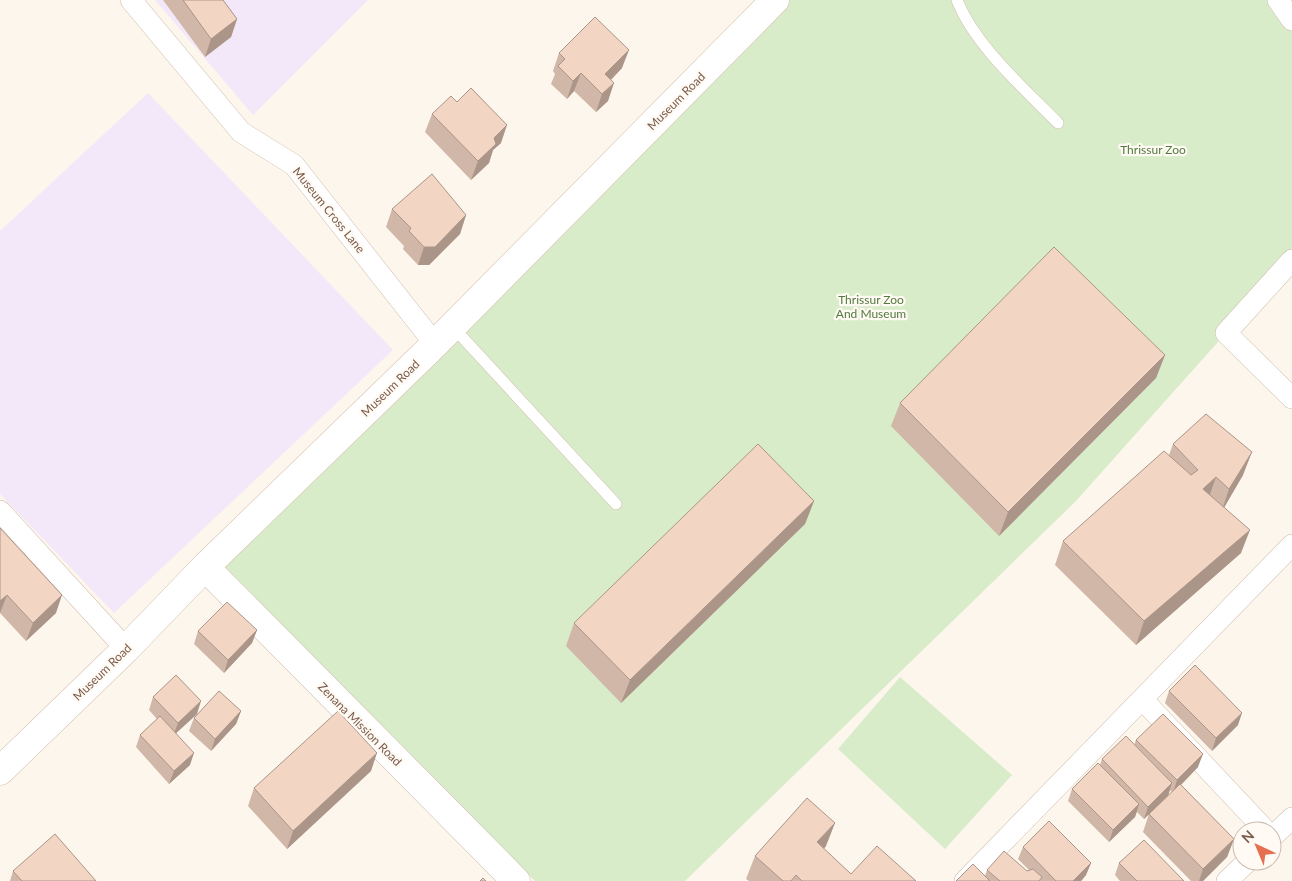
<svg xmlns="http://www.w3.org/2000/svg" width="1292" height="881" font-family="Lato,sans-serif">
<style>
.education{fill:#f3e8fa}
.green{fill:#d8ecc9}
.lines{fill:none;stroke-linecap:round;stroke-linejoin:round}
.service-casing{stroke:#d1beb0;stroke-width:12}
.minor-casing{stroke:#d1beb0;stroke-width:22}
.tertiary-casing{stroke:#d1beb0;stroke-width:29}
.secondary-casing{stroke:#d6c0b0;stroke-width:29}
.service{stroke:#fff;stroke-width:11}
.minor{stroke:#fff;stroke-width:21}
.tertiary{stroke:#fff;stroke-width:28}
.secondary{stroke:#fff;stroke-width:28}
.wall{fill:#d1b7a8}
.shaded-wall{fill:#aa9588}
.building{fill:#f3d5c3;stroke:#aa9588}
.labels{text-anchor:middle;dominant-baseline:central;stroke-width:4.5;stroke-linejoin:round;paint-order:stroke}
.street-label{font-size:12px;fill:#7a5c4d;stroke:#fffaf3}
.park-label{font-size:12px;fill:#537a41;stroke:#fffaf3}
</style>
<rect width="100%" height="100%" fill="#fdf6ec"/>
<path class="education" d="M155 0H368L253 115Z
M148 93 393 350 114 613 0 494V231Z"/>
<path class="green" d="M775 0H1268L1292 24V274L1226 333 1075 502 685 881H535L205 567Z
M900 677 1012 775 945 849 838 749Z"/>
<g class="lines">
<g class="service-casing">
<path id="service" d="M957 0C975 46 1024 88 1058 123
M452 326 616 504"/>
</g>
<g class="minor-casing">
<path id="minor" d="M131 0 241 132 294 165 435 344
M1278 0 1292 20
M1292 260 1226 333 1292 398
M0 511 126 649
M1142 699 1266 831
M1272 837 1292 818
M965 881 1292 545
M1227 881 1248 861"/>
</g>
<g class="tertiary-casing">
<path id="tertiary" d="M205 567 516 881"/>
</g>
<g class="secondary-casing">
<path id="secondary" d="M0 771 126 649 205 567 435 344 775 0"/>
</g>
<use href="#service" class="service"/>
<use href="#minor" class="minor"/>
<use href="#tertiary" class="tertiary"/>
<use href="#secondary" class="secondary"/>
</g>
<path class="wall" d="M163 0H223L237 19 231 37 205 57Z
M559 53 622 68 611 80 608 101 596 112 574 91 567 99 551 84 555 74 553 71Z
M432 114 501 143 493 150 489 163 471 180 425 132Z
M392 209 466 215 460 234 429 265H418L403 249 404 246 386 227Z
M1165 355 1156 378 999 536 891 426 900 403Z
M1173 444 1243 475 1224 507 1241 553 1136 645 1055 565 1063 541 1169 455Z
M814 501 805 524 621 703 566 646 574 623Z
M0 528 56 613 26 641 0 613Z
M257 630 252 643 224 673 194 644 198 631Z
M1169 691 1238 725 1212 751 1165 703Z
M153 697 197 714 176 733 190 765 169 784 136 747 140 735 157 719 149 710Z
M241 711 236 724 211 751 189 731 194 718Z
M1136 740 1198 767 1181 785 1234 839 1227 857 1203 881H1191L1143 832 1149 814 1172 792 1170 790 1168 796 1144 819 1137 812 1135 817 1109 842 1068 801 1072 789 1100 765 1102 759 1134 745Z
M371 771 287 849 248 806 254 788Z
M826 846 824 849 851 874 916 881H749L746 879 755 856Z
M1023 847 1091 863 1086 875 1081 881H956L985 876 987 870 1027 871 1029 870 1018 859Z
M1119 863 1184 881H1120L1115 875Z
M13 871 96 881H10Z"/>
<path class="shaded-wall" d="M237 19 231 37 205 57 211 39Z
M629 50 622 68 599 92 605 74Z
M581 73 574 91 567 99 573 81Z
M614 83 608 101 596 112 602 94Z
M507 125 501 143 493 150 489 163 471 180 478 161 494 138Z
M466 215 460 234 429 265H418L424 247Z
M1165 355 1156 378 999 536 1008 512Z
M1252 452 1243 475 1221 513 1229 489Z
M1216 477 1208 500 1203 489Z
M814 501 805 524 621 703 630 680Z
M1250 530 1241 553 1136 645 1144 621Z
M7 595 0 613V601Z
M62 595 56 613 26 641 33 623Z
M257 630 252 643 224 673 228 660Z
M201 701 197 714 173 736 178 723Z
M241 711 236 724 211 751 215 739Z
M1242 713 1238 725 1212 751 1216 738Z
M194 753 190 765 169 784 174 771Z
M377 753 371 771 287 849 293 831Z
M1203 754 1198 767 1173 793 1177 780Z
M1172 783 1168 796 1144 819 1148 807Z
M1139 804 1135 817 1109 842 1113 830Z
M835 823 826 846 808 866 817 842Z
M1234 839 1227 857 1203 881H1199L1203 869Z
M1091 863 1086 875 1081 881H1073Z"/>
<path class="building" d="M183 0H223L237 19 211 39Z
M595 17 629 50 605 74 614 83 602 94 581 73 573 81 558 66 565 59 559 53Z
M471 88 507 125 494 138 496 144 478 161 432 114 451 96 457 102Z
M432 174 466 215 435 247H424L409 231 411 228 392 209Z
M1054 247 1165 355 1008 512 900 403Z
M1206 414 1252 452 1229 489 1216 477 1203 489 1250 530 1144 621 1063 541 1164 451 1191 475 1198 470 1173 444Z
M758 444 814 501 630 680 574 623Z
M0 528 62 595 33 623 7 595 0 601Z
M227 602 257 630 228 660 198 631Z
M1195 665 1242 713 1216 738 1169 691Z
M176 675 201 701 178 723 153 697Z
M219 691 241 711 215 739 194 718Z
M338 711 377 753 293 831 254 788Z
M1163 714 1203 754 1177 780 1136 740Z
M160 716 194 753 174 771 140 735Z
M1126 736 1172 783 1148 807 1102 759Z
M1098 763 1139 804 1113 830 1072 789Z
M1180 784 1234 839 1203 869 1149 814Z
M807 798 835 823 817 842 851 874 877 846 916 881H802L796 875 791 881H783L755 856Z
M1049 821 1091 863 1073 881H1056L1023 847Z
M55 834 96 881H22L13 871Z
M1144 840 1184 881H1137L1119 863Z
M1004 851 1027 871 1033 869 1042 877 1039 881H1000L987 870Z
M973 864 990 881H956Z
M483 878 486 881H480Z"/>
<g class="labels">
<g class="street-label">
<text transform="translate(676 101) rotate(-45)">Museum Road</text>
<text transform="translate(329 210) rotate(51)">Museum Cross Lane</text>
<text transform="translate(390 388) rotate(-44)">Museum Road</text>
<text transform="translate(102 672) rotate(-44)">Museum Road</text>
<text transform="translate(360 724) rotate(45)">Zenana Mission Road</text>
</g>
<g class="park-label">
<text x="1153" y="149">Thrissur Zoo</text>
<text x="871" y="299">Thrissur Zoo<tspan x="871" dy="14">And Museum</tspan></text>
</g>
</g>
<g transform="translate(1257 846) rotate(316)"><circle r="24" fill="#fffaf3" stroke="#cabbb1"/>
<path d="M0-4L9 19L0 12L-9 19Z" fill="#e76f51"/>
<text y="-8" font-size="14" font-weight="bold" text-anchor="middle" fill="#7a5c4d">N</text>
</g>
</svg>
